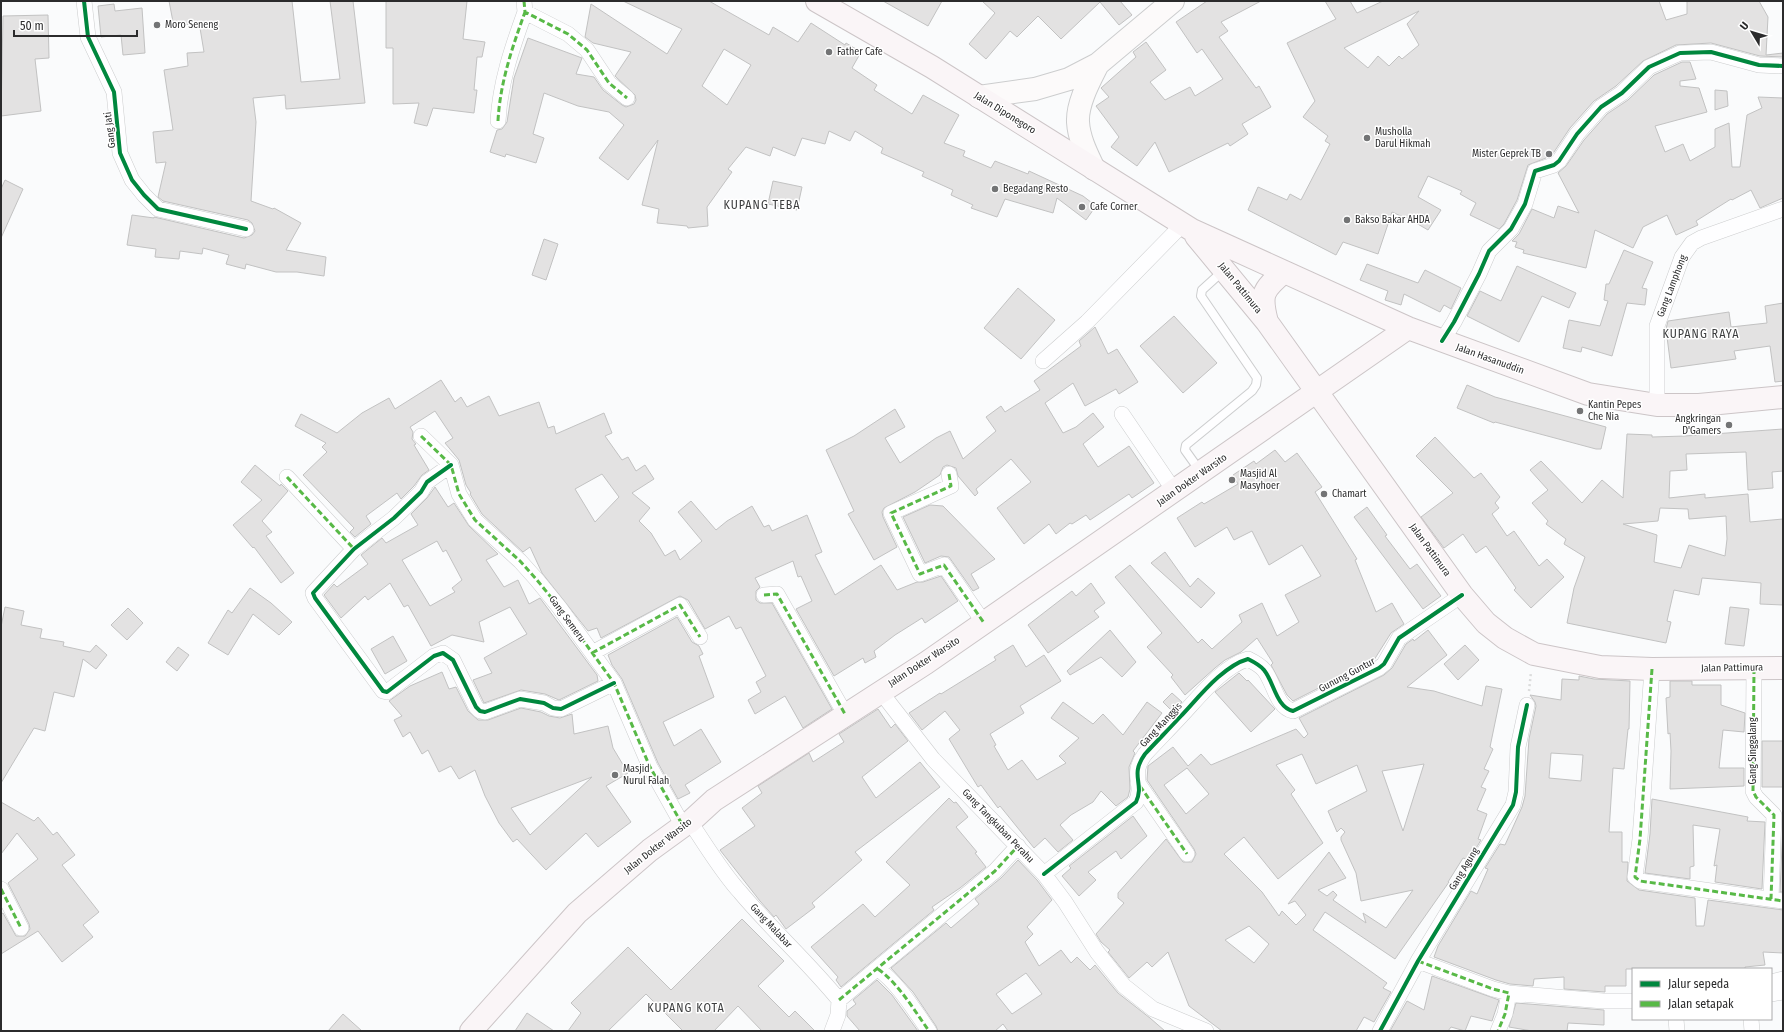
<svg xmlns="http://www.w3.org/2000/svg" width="1784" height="1032" font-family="'Fira Sans Condensed',sans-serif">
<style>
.building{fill:#e3e2e2;stroke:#c2c2c2;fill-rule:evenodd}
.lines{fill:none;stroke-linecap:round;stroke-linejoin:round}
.lane-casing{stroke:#cccdce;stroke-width:10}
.street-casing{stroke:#cccdce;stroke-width:16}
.secondary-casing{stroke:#cccdce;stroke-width:24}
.primary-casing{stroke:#ccc5c7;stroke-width:24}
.path{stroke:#dbdcdc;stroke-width:2.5;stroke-dasharray:2 3;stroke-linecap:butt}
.lane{stroke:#fefeff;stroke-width:8}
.street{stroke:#fefeff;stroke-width:15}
.secondary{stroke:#fcfafa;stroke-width:22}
.primary{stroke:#faf5f7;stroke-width:22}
.quiet{stroke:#58b947;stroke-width:3;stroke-dasharray:6 3;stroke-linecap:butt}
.cycleway-casing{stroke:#fff;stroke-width:6}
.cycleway{stroke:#00873e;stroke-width:4}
.poi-dot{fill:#737475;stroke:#fff;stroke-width:1.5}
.labels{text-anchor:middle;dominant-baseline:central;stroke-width:3;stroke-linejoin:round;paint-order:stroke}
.poi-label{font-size:10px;fill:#2b2b2c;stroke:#fff;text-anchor:start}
.street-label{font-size:10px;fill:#2b2b2c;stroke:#fff}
.quarter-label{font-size:12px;letter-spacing:1px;fill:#3c3d3e;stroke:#fff}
</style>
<rect width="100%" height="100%" fill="#fafbfc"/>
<path class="building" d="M169 1H292L301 82 340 79 330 1H353L365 103 286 109 285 95 253 98 256 122 251 201 273 209 274 208 301 223 286 250 326 257 324 276 297 272H276L246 264 245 269 226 264 229 255 203 248 202 254 180 251 179 259 155 257 156 249 127 245 132 215 154 218V217L244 238 252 235 255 231 252 223 248 220 163 201 158 197 166 162 156 163 153 132 173 130 164 70 188 66 187 53 204 52 199 22 174 27Z
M386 1H467L463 39 485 42 482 57H477L474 90H477L474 113 433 108 427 126 414 123 419 103 393 104V48H386Z
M623 1H709L769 35 773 27 798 42 811 23 845 45 846 43 861 52 852 68 877 85 874 90 912 114 923 95 959 115 944 143 965 151 963 156 991 168 995 161 1028 174 1029 171 1083 196 1096 206 1086 220 1057 198 1053 213 1005 199 997 217 971 208 973 205 951 195 953 190 922 176 924 172 881 153 883 148 855 131 850 141 829 131 825 144 802 138 795 156 773 147 770 156 746 147 728 169 732 172 707 207 708 226 688 228 687 226 657 223 659 209 642 205 658 140 628 180 599 158 624 125 609 112 578 106 544 93 533 134 544 138 536 163 506 154 505 157 490 152 497 130 502 129 507 122 514 78 528 38 582 58 576 74 594 77 603 90 622 105 626 107 634 104 636 100 635 95 615 76 631 52 593 43 585 37 591 4 667 54 682 29ZM724 49 751 65 727 105 702 86Z
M883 1H942L928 26Z
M982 1H1120L1132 15 1119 25 1100 2 1061 39 1038 16 1017 37 1010 31 986 59 969 44 995 13Z
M1207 1H1261L1221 22 1228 31 1219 37 1256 88 1259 86 1271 107 1242 124 1248 134 1230 146 1228 143 1169 172 1155 142 1137 166 1111 147 1119 137 1096 106 1109 97 1101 88 1136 57 1133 52 1146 42 1166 70 1150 82 1165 100 1190 87 1195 96 1223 79 1202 49 1197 53 1176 22Z
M1325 1H1350L1357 13 1383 1H1659L1666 20 1687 14V1H1759L1768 17 1766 55 1783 53V57L1760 56 1711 43 1676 45 1643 61 1616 86 1594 101 1570 128 1552 155 1550 157 1548 153 1546 158 1528 165 1517 200 1504 224 1499 229 1470 215 1476 203 1460 194 1462 191 1428 176 1418 197 1441 210 1428 230 1404 216 1403 217 1392 212 1378 254 1343 242 1336 255 1248 210 1258 187 1287 200 1290 194 1301 200 1330 144 1325 141 1328 136 1303 117 1315 101 1287 43 1336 19ZM1419 11 1407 24 1419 45 1402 59 1399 56 1389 66 1378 56 1368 68 1344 48Z
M114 4 115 11 142 8 145 53 123 55 121 35 101 37 98 6Z
M48 15 49 58 35 59 41 111 1 116 3 16Z
M1682 62H1690L1696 79 1680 81V86L1699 88 1707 112 1655 126 1665 152 1683 144 1690 161 1715 147V129L1729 123 1732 167H1740L1747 115 1762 108 1758 97 1783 98V198L1760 208 1751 190 1732 200 1731 199 1696 221 1698 225 1676 235 1667 215 1643 227 1633 248 1595 230 1586 268 1523 253 1524 250 1515 247 1517 242 1512 241 1519 234 1532 209 1554 218 1558 206 1579 213 1558 173 1566 166 1584 140 1607 114 1628 100 1654 75Z
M1715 90 1727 91 1728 106 1715 110Z
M5 180 23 189 1 238V189Z
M773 181 802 187 797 210 768 204Z
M544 239 558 244 546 280 532 275Z
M1624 250 1653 262 1642 288 1647 289 1645 305 1627 303 1612 356 1582 347 1581 352 1563 348 1569 320 1600 326 1608 301 1604 300 1606 284H1609Z
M1367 264 1418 283 1425 270 1461 288 1451 309 1444 305 1440 312 1404 294 1401 305 1385 300 1388 291 1360 280Z
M1517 266 1576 293 1569 308 1542 296 1519 342 1467 316 1480 291 1501 301Z
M1018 288 1055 320 1021 359 984 328Z
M1783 303V381L1775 382 1770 346 1734 351 1736 359 1671 368 1666 329 1668 321 1729 312 1731 327 1767 323 1765 306Z
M1174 316 1217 363 1183 393 1140 346Z
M1095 327 1108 354 1117 349 1138 382 1119 394 1116 389 1085 406 1073 383 1045 403 1063 433 1076 427 1093 413 1104 427 1083 444 1098 467 1129 446 1154 483 1132 498 1129 494 1090 520 1086 515 1072 524 1070 523 1056 534 1049 524 1024 544 997 508 1031 482 1011 459 976 489 978 493 975 496 958 476 956 468 947 465 943 467 940 475 915 492 884 508 882 512 883 517 897 547 874 560 848 514 854 511 826 450 854 436 895 409 905 427 885 438 900 463 936 438 950 431 963 459 996 431 986 417 1001 406 1005 412 1040 390 1034 381 1081 346 1079 341Z
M441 380 455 402 461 397 467 407 489 396 499 416 539 402 548 428 554 426 556 434 604 413 612 433 605 436 622 460 628 457 636 471 645 465 654 479 632 493 650 508 639 521 651 533 665 556 675 550 680 560 702 541 678 512 691 501 716 530 727 521 752 506 764 527 769 525 772 531 807 515 822 552 815 555 835 595 881 565 897 590 917 582H923L941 576 958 601 925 623 922 618 895 635 874 651 876 657 865 663 863 658 834 676 796 609 812 601 801 576 798 577 793 561 755 578 760 587 756 591V600L760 603H772L832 709 803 728 785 696 755 714 748 700 761 692 756 682 766 676 741 627 736 629 729 616 705 629 688 600 680 596 601 638 597 628 588 631 542 573 530 547 523 552 482 514 470 494 471 493 466 485 459 460 445 443 453 438 435 411 410 427 413 432 412 439 416 444 414 445 429 470 422 475 414 486 401 499 397 493 366 516 371 524 355 537 350 532 354 528 303 475 327 452 322 447 326 443 295 426 301 414 337 433 362 413 389 398 395 409ZM602 474 619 497 595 522 575 489Z
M1467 385 1495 397 1606 427 1601 449H1596L1495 422 1494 423 1457 408Z
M1783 429V471L1772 472 1773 488 1748 490 1746 452 1686 454 1687 470 1670 471 1669 498 1705 494V498L1748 494 1750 522 1783 519V605L1760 604 1761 583 1702 578 1699 595 1674 590 1667 621 1671 622 1666 643 1567 623 1574 588 1585 557 1564 544 1566 539 1546 524 1548 521 1532 503 1548 490 1530 470 1541 461 1582 503 1602 480 1623 498 1627 434 1652 435V437L1685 436ZM1660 508 1688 509 1689 519 1726 516 1727 539 1725 556 1689 545 1681 568 1654 562 1657 535 1623 524 1658 521Z
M1435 437 1474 478 1481 473 1500 497 1495 503 1499 508 1492 514 1507 536 1514 531 1539 566 1547 559 1564 577 1531 608 1514 590 1516 588 1486 546 1476 553 1463 534 1444 548 1421 517 1453 493 1416 456Z
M1275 450 1285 462 1297 453 1322 487 1315 492 1357 559 1355 560 1376 612 1392 603 1404 624 1391 633 1374 660 1293 701 1287 695 1271 665 1273 663 1257 638 1241 652 1225 660 1215 668 1185 695 1171 677 1173 675 1147 647 1162 633 1115 577 1130 565 1198 643 1202 639 1212 649 1242 622 1239 615 1262 603 1277 636 1299 622 1285 595 1321 576 1302 545 1269 565 1252 531 1234 540 1227 527 1195 547 1177 518 1202 502 1204 504 1238 484 1233 475 1254 461 1256 464Z
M255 465 280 486 281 484 288 491 262 521 272 532 266 536 294 573 281 583 254 547 253 548 233 525 262 500 241 482Z
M435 487 448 507 454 503 469 526 498 554 486 560 504 587 518 580 529 604 540 598 597 675 598 681 559 700 545 694 521 690 484 703 473 680 492 673 484 658 527 634 510 607 479 622 484 642 452 635 431 646 408 605 404 607 390 583 368 600 365 596 341 618 324 595 334 584 337 587 368 564 361 555 382 538 386 543 418 525 411 514 427 498ZM437 541 443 552 446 550 462 580 452 588 455 592 430 606 402 560Z
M930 505 943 506 995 559 971 574 979 588 973 591 949 557 941 556 925 563 903 517Z
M1367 507 1387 535 1385 536 1410 569 1417 564 1441 596 1423 609 1354 517Z
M1165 552 1190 587 1198 578 1215 593 1201 608 1151 563Z
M1091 583 1105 603 1094 611 1099 617 1048 653 1028 625 1072 591 1076 596Z
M250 588 271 603 292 622 279 635 253 614 228 655 208 643 228 610 232 613Z
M5 607 24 611 21 625 42 629 40 638 64 642 63 646 90 652 96 645 107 655 96 669 83 659 74 697 54 692 45 731 34 728 1 783V627Z
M1730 607 1749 609 1744 646 1725 644Z
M128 608 143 623 127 640 111 625Z
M677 617 692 642 699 646 703 654 699 656 714 697 663 722 674 746 701 729 721 762 685 785 690 793 678 799 658 763 622 679 612 665 608 655Z
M1110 630 1136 662 1122 677 1101 657 1070 675 1067 671Z
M1428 630 1447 655 1407 687 1434 691 1482 706 1486 686 1502 689 1490 747 1493 749 1484 769 1489 771 1481 787 1486 789 1477 810 1487 814 1478 839 1481 840 1469 860 1463 858 1448 882H1449L1395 959 1325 912 1313 930 1387 983 1383 988 1391 992 1374 1022 1364 1017 1356 1031H1222L1189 1006 1168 952 1152 967 1147 962 1129 978 1108 952 1110 950 1101 942 1096 934 1124 903 1118 898V893L1166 839 1183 862H1192L1196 854 1194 849 1147 780 1148 766 1173 747 1188 766 1201 754 1211 765 1296 729 1304 738 1308 734 1299 718 1384 675 1392 668 1406 644 1413 639 1414 641ZM1302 754 1316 784 1357 765 1367 791 1328 811 1337 832 1341 828 1345 832 1341 837V840L1356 873 1361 901 1413 890 1386 928 1363 913 1366 923 1333 900 1337 895 1333 891 1327 896 1318 890 1346 878 1329 852 1288 904 1295 901 1306 915 1296 925 1282 911 1279 916 1262 892 1224 854 1244 837 1278 879 1323 843 1291 794 1295 790 1276 765ZM1424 764 1403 831 1382 771ZM1187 768 1209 794 1186 814 1164 785ZM1249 926 1269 944 1254 963 1225 940Z
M393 636 407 661 385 674 371 649Z
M1013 645 1026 667 1044 655 1061 681 1020 706 1024 713 990 734 996 745 994 746 1008 770 1022 760 1037 780 1066 763 1059 756 1079 738 1051 718 1063 702 1093 724 1103 714 1123 735 1147 702 1162 713 1133 751 1135 753 1129 767 1130 789 1128 797 1116 806 1101 791 1093 802 1071 815 1060 825 1073 840 1058 852 1045 838 1034 848 1000 806 998 808 981 785 978 787 949 739 960 730 945 711 922 730 909 713 940 693 941 694 996 660 994 657Z
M1465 645 1479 660 1458 680 1444 664Z
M178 647 189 655 177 671 166 662Z
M442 672 449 689 456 687 468 711 478 720H488L521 708 541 712 549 716 560 718 572 714 574 734 608 726 613 748 628 773 606 786 631 822 598 847 586 833 546 870 517 839 513 842 499 823 485 796 475 770 459 779 451 766 439 772 428 750 422 754 410 732 403 737 394 720 402 716 389 701 410 686ZM592 777 530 835 511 808Z
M1239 673 1247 681 1248 680 1275 709 1251 732 1215 692Z
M1579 676 1594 679 1630 681 1629 729H1628L1624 769 1613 768 1609 832H1622V862H1628L1627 881 1639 890 1695 898 1696 926H1704L1708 900 1783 910V953L1763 952 1765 965 1745 967V969H1626V986H1605V992L1564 989V977L1534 979 1533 986 1510 984 1496 980 1434 957 1438 946 1471 891 1477 894 1488 869 1485 868 1500 844 1505 845 1522 807 1525 796 1529 739 1536 706 1535 702 1530 695 1561 700 1562 679 1579 680ZM1551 753 1583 755 1581 781 1549 778Z
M1670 681H1692V685H1721V705L1745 713 1744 732 1723 730 1719 768H1744V786L1670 789 1671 751 1670 733 1668 734 1666 698 1670 697Z
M1172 693 1182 702 1173 712 1163 702Z
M878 709 891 728 895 724 908 741 862 777 876 798 920 762 940 787 855 852 862 860 812 903 815 907 786 929 776 915 774 917 760 901 720 850 755 826 742 808 762 793 758 786 809 753 813 762 844 742 839 734Z
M1762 741H1783V787H1762Z
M949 798 954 803 956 802 968 817 956 827 977 852 975 853 986 867 960 888 932 907 934 910 841 987 836 980 838 977 811 947 863 904 875 917 910 885 886 862Z
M1652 799 1748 817 1747 821 1765 822 1762 889 1715 882 1717 865 1714 866 1720 829 1693 825 1694 866 1690 867V879L1645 873 1650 834Z
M1 802 34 821 38 817 53 835 57 832 75 855 62 865 99 912 83 925 93 937 62 962 38 931 1 954V914L3 913 16 936H25L30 929 29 924 8 883 38 859 17 833 1 854Z
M1133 816 1147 836 1121 859 1116 851 1088 872 1096 880 1079 896 1062 876 1071 868 1069 866Z
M1783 823V892H1780Z
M1018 860 1037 880 1052 900 1027 927 1033 934 1025 942 1039 966 1061 950 1071 963 1077 957 1090 970 1095 965 1118 993 1150 1018 1165 1031H1008L1003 1024 995 1031H938L936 1026 913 992 891 968 946 923 951 928 979 904 975 899 1001 878ZM1026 973 1042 994 1012 1014 996 994Z
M742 919 784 961 758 986 789 1017 795 1011 815 1031H762L738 1006 714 1031H683L646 994 608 1031H568L581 1013 571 1003 628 947 671 990Z
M1432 976 1499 1000 1492 1021 1471 1016 1465 1031 1451 1027 1448 1031H1390L1407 1001 1424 1010Z
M877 980 892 995 918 1031H860L847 1016V1011L856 1004 853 1000Z
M1516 1003 1604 1010V1025L1568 1023 1567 1031H1532L1509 1027Z
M527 1013 554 1031H515Z
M343 1014 362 1031H328Z"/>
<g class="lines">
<g class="lane-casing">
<path id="lane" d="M1200 471 1185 450 1186 445 1252 391 1256 385 1257 378 1201 296 1202 290 1223 271"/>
</g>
<g class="street-casing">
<path id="street" d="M84 1 88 37 114 92 120 153 132 180 144 195 158 209 246 229
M524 1 525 12 568 34 587 50 609 83 627 98
M498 121C500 83 512 48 525 12
M1442 341 1454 322 1479 274 1489 251 1511 229 1525 204 1535 171 1554 165 1559 161 1577 134 1601 107 1622 93 1649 67 1680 53 1711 52 1759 65 1783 66
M1043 361 1087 322 1183 224
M1657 405V326L1682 257 1692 243 1701 238 1783 209
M1122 414 1175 492
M421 436 451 465 459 494 475 520 520 561 537 580 559 607 614 683 650 767 683 826
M451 465 427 482 421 492 394 518 354 549 313 593 315 598 383 691 387 692 434 656 443 653 453 660 476 707 480 711 485 712 520 699 544 703 553 708 561 709 614 683
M949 474 951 486 891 513 920 574 944 565 984 623
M287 477 354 549
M764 595 777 594 845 714
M592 653 680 605 700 637
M1754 668 1753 791 1756 797 1774 815 1771 899
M1652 669 1640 839 1635 877 1640 881 1783 901
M880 691 933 759 1044 874 1065 902 1097 952 1124 986 1153 1009 1206 1031
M1138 783 1187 854
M690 822C706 845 721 871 740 892 771 929 808 962 839 1000L838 1015 832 1031
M1044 874 1136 802C1145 783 1129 776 1145 754 1157 741 1169 729 1181 716 1199 697 1223 666 1248 659 1254 662 1260 665 1264 670 1274 682 1276 707 1293 711L1379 668 1384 664 1399 638 1462 595
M1 889 21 928
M1418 961 1493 989 1509 993 1603 1001H1633
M878 969C899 984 914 1010 929 1031
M1771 982 1783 979
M1771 994 1783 992
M839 1000 995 871 1018 846
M1676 1019 1677 1031
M1751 1019 1752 1031
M1380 1031 1418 961 1513 805 1516 792 1518 747 1527 705
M1498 1031 1505 1014 1509 993"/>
</g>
<g class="secondary-casing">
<path id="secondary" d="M979 97 1035 89 1069 79 1098 64 1173 1
M1094 169C1087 154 1079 139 1078 122 1077 103 1090 80 1098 64"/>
</g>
<g class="primary-casing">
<path id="primary" d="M817 1 932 67 1192 230 1408 328 1588 394 1657 405H1699L1783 397
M1196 236 1267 322 1462 595 1486 623 1505 638 1534 654 1600 667 1652 669 1783 668
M1267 322C1260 295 1262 290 1284 272
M471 1031 577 913 650 850 683 826 690 822 714 800 926 663 1408 328"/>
</g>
<path class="path" d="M1529 691 1531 672"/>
<use href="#lane" class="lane"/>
<use href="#street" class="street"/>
<use href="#secondary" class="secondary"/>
<use href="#primary" class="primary"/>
<path class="quiet" d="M524 1 525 12 568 34 587 50 609 83 627 98
M498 121C500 83 512 48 525 12
M421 436 451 465 459 494 475 520 520 561 537 580 559 607 614 683 650 767 683 826
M949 474 951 486 891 513 920 574 944 565 984 623
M287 477 354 549
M764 595 777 594 845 714
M592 653 680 605 700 637
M1754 668 1753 791 1756 797 1774 815 1771 899
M1652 669 1640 839 1635 877 1640 881 1783 901
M1140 786 1187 854
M1 889 21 928
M1418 961 1493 989 1509 993 1505 1014 1498 1031
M878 969C899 984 914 1010 929 1031
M839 1000 995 871 1018 846"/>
<g class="cycleway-casing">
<path id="cycleway" d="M84 1 88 37 114 92 120 153 132 180 144 195 158 209 246 229
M1442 341 1454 322 1479 274 1489 251 1511 229 1525 204 1535 171 1554 165 1559 161 1577 134 1601 107 1622 93 1649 67 1680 53 1711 52 1759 65 1783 66
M451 465 427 482 421 492 394 518 354 549 313 593 315 598 383 691 387 692 434 656 443 653 453 660 476 707 480 711 485 712 520 699 544 703 553 708 561 709 614 683
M1044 874 1136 802C1145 783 1129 776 1145 754 1157 741 1169 729 1181 716 1199 697 1223 666 1248 659 1254 662 1260 665 1264 670 1274 682 1276 707 1293 711L1379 668 1384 664 1399 638 1462 595
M1380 1031 1418 961 1513 805 1516 792 1518 747 1527 705"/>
</g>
<use href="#cycleway" class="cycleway"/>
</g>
<g class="poi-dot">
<circle cx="157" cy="25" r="4"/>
<circle cx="829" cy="52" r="4"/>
<circle cx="1367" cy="138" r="4"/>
<circle cx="1549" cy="154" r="4"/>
<circle cx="995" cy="189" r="4"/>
<circle cx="1082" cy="207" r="4"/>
<circle cx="1347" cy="220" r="4"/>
<circle cx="1580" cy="411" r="4"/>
<circle cx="1729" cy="425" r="4"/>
<circle cx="1232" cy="480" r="4"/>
<circle cx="1324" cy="494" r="4"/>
<circle cx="615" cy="775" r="4"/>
</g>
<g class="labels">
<g class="poi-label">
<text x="165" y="25">Moro Seneng</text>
<text x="837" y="52">Father Cafe</text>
<text x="1375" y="132">Musholla<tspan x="1375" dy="12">Darul Hikmah</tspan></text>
<text x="1541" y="154" text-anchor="end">Mister Geprek TB</text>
<text x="1003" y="189">Begadang Resto</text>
<text x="1090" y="207">Cafe Corner</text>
<text x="1355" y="220">Bakso Bakar AHDA</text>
<text x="1588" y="405">Kantin Pepes<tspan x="1588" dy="12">Che Nia</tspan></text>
<text x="1721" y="419" text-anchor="end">Angkringan<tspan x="1721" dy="12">D'Gamers</tspan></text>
<text x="1240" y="474">Masjid Al<tspan x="1240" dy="12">Masyhoer</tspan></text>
<text x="1332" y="494">Chamart</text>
<text x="623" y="769">Masjid<tspan x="623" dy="12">Nurul Falah</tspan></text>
</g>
<g class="street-label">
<text transform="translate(1005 113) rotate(32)">Jalan Diponegoro</text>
<text transform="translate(110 130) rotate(-97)">Gang Jati</text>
<text transform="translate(1672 286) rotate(-69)">Gang Lamphong</text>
<text transform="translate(1240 288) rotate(51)">Jalan Pattimura</text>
<text transform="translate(1490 359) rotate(20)">Jalan Hasanuddin</text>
<text transform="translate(1192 480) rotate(-35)">Jalan Dokter Warsito</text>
<text transform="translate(1430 550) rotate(54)">Jalan Pattimura</text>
<text transform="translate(567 619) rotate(54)">Gang Semeru</text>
<text transform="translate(924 662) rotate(-33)">Jalan Dokter Warsito</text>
<text transform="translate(1732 668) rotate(-1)">Jalan Pattimura</text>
<text transform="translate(1347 675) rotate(-28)">Gunung Guntur</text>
<text transform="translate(1161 725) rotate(-47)">Gang Manggis</text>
<text transform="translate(1753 751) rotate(-90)">Gang Singgalang</text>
<text transform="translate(998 826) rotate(46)">Gang Tangkuban Perahu</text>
<text transform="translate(658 846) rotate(-38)">Jalan Dokter Warsito</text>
<text transform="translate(1464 869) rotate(-59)">Gang Agung</text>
<text transform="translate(771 926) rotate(47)">Gang Malabar</text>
</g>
<g class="quarter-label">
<text x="762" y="205">KUPANG TEBA</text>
<text x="1701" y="334">KUPANG RAYA</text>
<text x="686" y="1008">KUPANG KOTA</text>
</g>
</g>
<rect width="1784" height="1032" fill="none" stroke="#2b2b2c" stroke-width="4"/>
<rect x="1632" y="968" width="140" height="52" fill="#ffffff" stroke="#aaaaab"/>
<rect x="1640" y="981" width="20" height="6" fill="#00873e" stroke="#aaaaab"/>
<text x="1668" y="988" font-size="12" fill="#2b2b2c">Jalur sepeda</text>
<rect x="1640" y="1001" width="20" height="6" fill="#58b947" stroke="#aaaaab"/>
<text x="1668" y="1008" font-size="12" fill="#2b2b2c">Jalan setapak</text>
<g transform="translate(1752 32) rotate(308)" stroke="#ffffff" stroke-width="3" paint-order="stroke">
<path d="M0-3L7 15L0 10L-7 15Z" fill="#2b2b2c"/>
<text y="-6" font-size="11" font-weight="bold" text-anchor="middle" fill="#2b2b2c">U</text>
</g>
<path d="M14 30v6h123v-6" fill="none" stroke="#2b2b2c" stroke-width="2"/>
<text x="20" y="30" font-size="12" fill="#2b2b2c" stroke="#ffffff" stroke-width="3" paint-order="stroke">50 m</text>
</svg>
